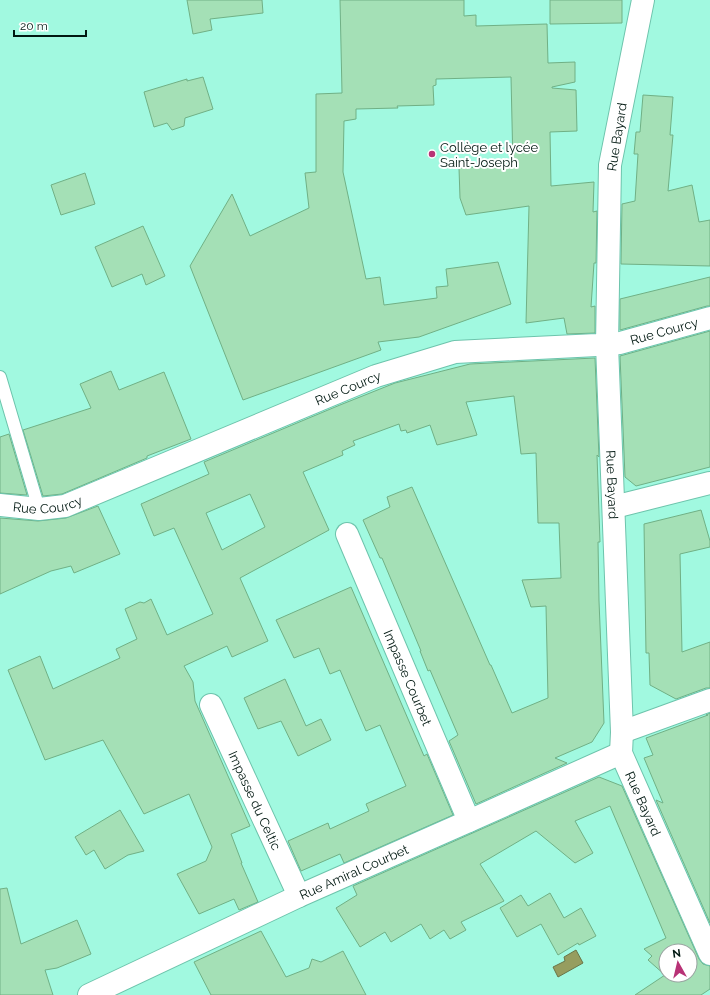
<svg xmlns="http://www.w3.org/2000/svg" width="710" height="995" font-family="Raleway,sans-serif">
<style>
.water{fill:#969d5f;stroke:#697548}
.building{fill:#a4e0b6;stroke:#70b085;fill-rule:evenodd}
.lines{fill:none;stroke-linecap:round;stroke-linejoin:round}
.service-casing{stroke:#6dc4ac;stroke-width:14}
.minor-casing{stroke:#6dc4ac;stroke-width:24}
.service{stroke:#fff;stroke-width:12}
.minor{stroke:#fff;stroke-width:22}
.poi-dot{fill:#b83276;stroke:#fff;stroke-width:1.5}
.labels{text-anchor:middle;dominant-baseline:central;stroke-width:4;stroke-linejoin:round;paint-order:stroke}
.street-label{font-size:13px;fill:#001811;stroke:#fff}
.poi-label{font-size:13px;fill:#001811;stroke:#fff;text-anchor:start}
</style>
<rect width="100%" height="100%" fill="#a1f9e0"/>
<path class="water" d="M576 950 583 963 558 977 553 967 565 961 564 957Z"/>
<path class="building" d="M187 0H262L263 13 210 19 212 30 193 34Z
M340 0H464V16L476 15V26L547 24 548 63 575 62V82L552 87V88L576 90 577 131 550 132 551 186 594 182 593 212 597 211 596 263H594L591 307 595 306V333L567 334 564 318 526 323 529 206 466 215 460 198 459 168 513 166 511 77 436 79V85L433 86 434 105 397 106 398 108 356 109V119L344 121 343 172 366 279 380 277 384 305 437 298 436 287 448 286 446 269 498 262 511 304 419 337 378 342 381 350 243 400 190 266 232 194 250 236 309 208 305 173 316 172V94L342 93Z
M550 0H622V23L550 24Z
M203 77 213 109 185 118 184 126 172 130 167 123 154 127 144 92 187 79V81Z
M643 95 673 97 670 135H673L668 191 692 185 699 222 710 220V266L621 264 622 204 635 201 638 154H634L636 132H640Z
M85 173 95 204 61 215 51 185Z
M143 226 165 276 146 285 142 274 112 287 95 247Z
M710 277V306H707L620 330V299Z
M710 331V467L636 486 625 477 620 356Z
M595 358 599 457 597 455 600 542H598L599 601 604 723 592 742 555 758 567 763 476 804 449 741 458 735 430 670 428 671 420 651H421L382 558H380L363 520 390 507 387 497 412 487 490 665H491L512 713 548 698 546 606 531 607 522 580 561 578 559 523H538L536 453 521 454 514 396 466 402 477 435 437 445 430 425 407 433 406 430 401 431 399 424 353 441 355 445 342 451 343 455 303 472 329 530 240 578 268 641 232 657 227 646 184 666 193 682 195 701 250 826 231 834 242 863H241L258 902 239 910 234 899 199 914 177 874 206 861 212 847 189 794 144 814 103 740 45 760 8 670 40 656 53 689 120 658 116 649 137 639 125 609 140 602 144 603 151 599 167 635 213 614 174 528 154 536 141 504 209 474 204 462 340 405 395 383 407 380 470 364ZM250 494 265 527 222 550 206 513Z
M111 371 119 390 164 372 191 439 147 456V458L62 494 43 496 23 430 91 408 80 384Z
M9 434 27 495 0 493V437Z
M98 506 120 554 74 573 71 566 51 571 0 594V518L38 521 66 518Z
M701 510 710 541V547L680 554 682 652 710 642V688H706L676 699 650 685 649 653H646L644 524Z
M351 587 424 756 427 754 453 815 344 863 340 854 301 871 288 841 328 823 330 829 369 811 366 804 406 786 380 725 366 731 340 670 330 674 319 648 294 658 276 620Z
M285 679 306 726 321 719 331 740 298 756 281 721 258 729 244 698Z
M710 713V923L656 800 663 803 644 758 653 755 646 738 708 715H706Z
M599 777 622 786 699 959 703 964 710 966V989L701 995H635L665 975 648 960 652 956 644 949 666 938 610 806 575 821 593 853 575 863 536 831 480 864 504 901 461 922 466 930 450 939 444 930 430 939 421 924 391 942 385 932 360 947 336 908 357 895 353 886ZM666 951H690V975H666Z
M120 810 144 851 128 855 105 869 94 850 86 855 75 837Z
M7 888 21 944 77 920 91 954 57 968 45 970 53 995H0V889Z
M550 893 564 918 581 908 596 936 579 945 578 943 558 955 541 924 517 937 500 908 521 895 528 906Z
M261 931 286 977 309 968 312 959 321 962 343 951 366 995H211L194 962Z"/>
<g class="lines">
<g class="service-casing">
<path id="service" d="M0 377 39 509"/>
</g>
<g class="minor-casing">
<g id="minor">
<path id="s1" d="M643 0 610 165 607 345 622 732 621 753 710 954"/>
<path id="s2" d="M0 505 39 509 65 506 376 376 455 352 597 345 620 343 710 318"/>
<path d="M614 507 710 483"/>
<path id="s3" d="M347 534 469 821"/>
<path id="s4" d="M211 705 299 896"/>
<path d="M622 732 710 700"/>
<path id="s5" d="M89 995 299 896 469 821 621 753"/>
</g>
</g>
<use href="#service" class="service"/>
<use href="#minor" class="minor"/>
</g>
<circle class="poi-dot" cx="432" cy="154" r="4"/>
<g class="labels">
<g class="street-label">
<text transform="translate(617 137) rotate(-81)">Rue Bayard</text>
<text stroke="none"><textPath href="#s2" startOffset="696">Rue Courcy</textPath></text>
<text stroke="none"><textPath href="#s2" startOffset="372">Rue Courcy</textPath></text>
<text stroke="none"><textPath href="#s1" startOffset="488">Rue Bayard</textPath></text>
<text stroke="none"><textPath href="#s2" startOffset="48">Rue Courcy</textPath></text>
<text stroke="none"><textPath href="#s3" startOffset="156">Impasse Courbet</textPath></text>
<text stroke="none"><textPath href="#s4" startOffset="105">Impasse du Celtic</textPath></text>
<text stroke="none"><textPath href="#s1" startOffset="812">Rue Bayard</textPath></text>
<text stroke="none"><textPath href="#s5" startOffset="292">Rue Amiral Courbet</textPath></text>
</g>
<g class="poi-label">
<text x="440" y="147">Collège et lycée<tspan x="440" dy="15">Saint-Joseph</tspan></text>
</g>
</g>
<g transform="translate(678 963) rotate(352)"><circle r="19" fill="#ffffff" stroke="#99a3a0"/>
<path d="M0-3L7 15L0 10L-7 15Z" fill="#b83276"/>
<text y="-6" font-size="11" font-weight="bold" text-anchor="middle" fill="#001811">N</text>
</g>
<path d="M14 30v6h72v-6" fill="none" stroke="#001811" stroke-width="2"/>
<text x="20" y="30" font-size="12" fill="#001811" stroke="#ffffff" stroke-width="3" paint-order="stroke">20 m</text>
</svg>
